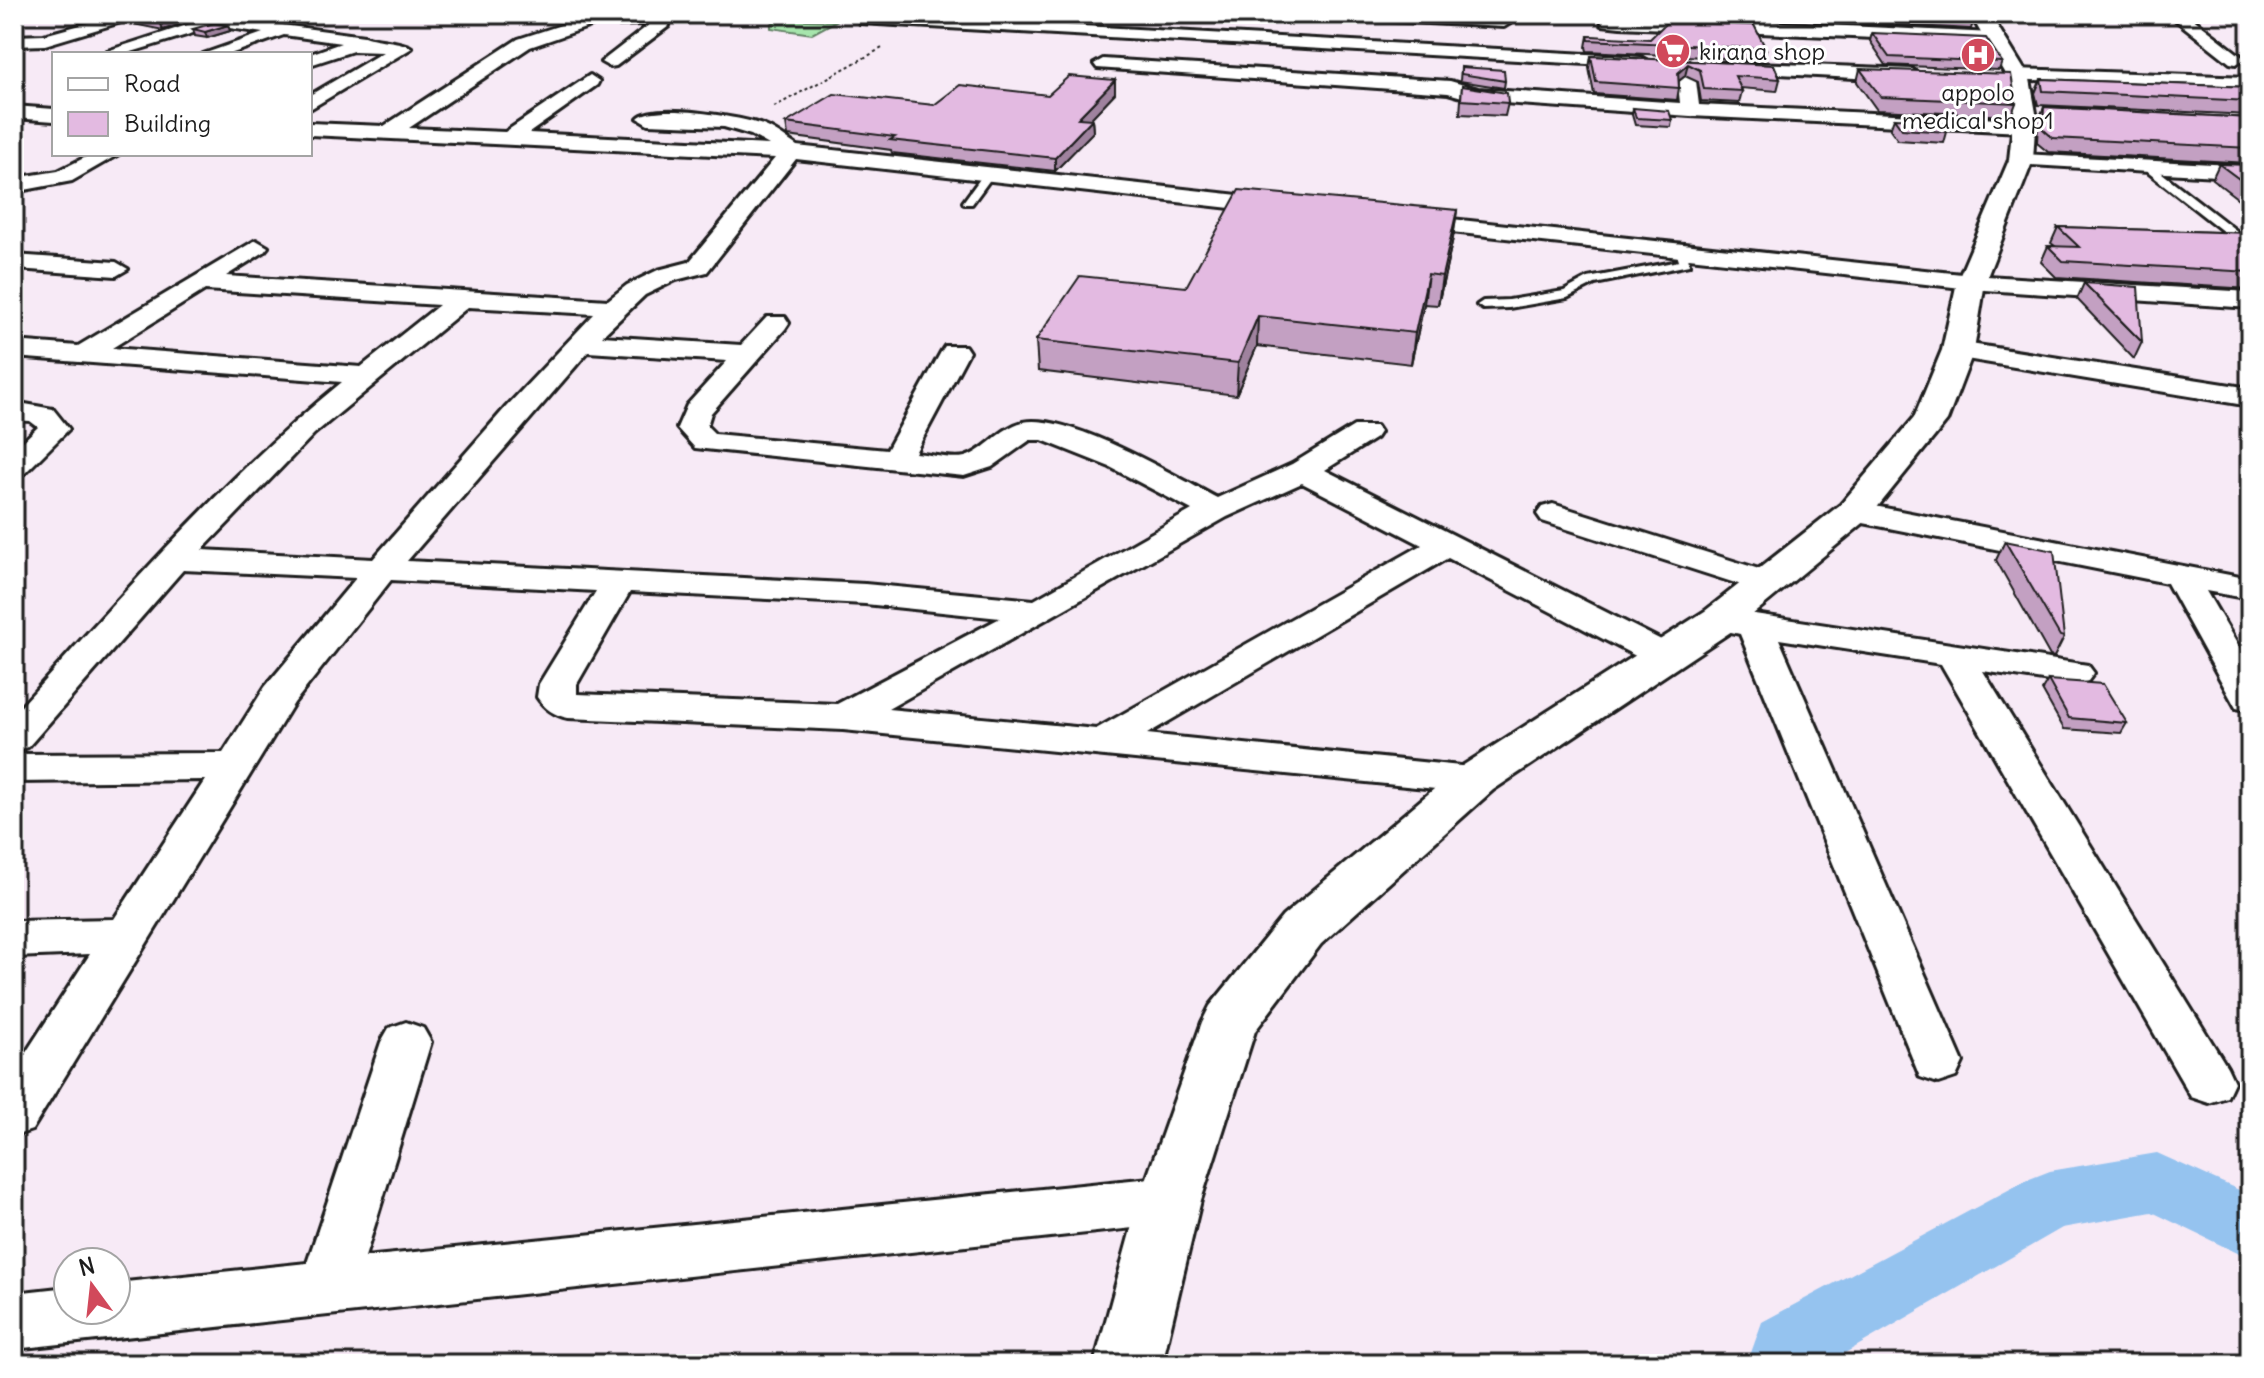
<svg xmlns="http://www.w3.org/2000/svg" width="2264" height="1378" font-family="Delius,sans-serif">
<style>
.green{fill:#a6e5ac;stroke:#618064;stroke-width:2}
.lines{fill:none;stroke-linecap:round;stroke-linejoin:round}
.canal{fill:#95c3ef;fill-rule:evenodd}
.lane-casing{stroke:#1c1c1c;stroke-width:6}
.street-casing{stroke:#1c1c1c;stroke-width:6}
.secondary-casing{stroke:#1c1c1c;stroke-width:6}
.path{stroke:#1c1c1c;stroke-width:2;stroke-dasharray:3 3;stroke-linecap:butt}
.lane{fill:#fff;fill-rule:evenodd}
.street{fill:#fff;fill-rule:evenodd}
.secondary{fill:#fff;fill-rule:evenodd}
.wall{fill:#c3a0c2;stroke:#1c1c1c;stroke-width:2}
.shaded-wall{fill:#9f829e;stroke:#1c1c1c;stroke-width:2}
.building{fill:#e3bae1;stroke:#1c1c1c;stroke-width:2}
.labels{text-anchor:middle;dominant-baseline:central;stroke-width:6;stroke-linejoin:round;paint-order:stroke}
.far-poi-label{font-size:24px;fill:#1c1c1c;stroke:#fff;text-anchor:start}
</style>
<rect width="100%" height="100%" fill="#f7eaf6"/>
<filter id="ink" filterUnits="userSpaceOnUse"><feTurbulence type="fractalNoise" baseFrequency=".0125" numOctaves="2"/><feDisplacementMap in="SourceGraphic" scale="16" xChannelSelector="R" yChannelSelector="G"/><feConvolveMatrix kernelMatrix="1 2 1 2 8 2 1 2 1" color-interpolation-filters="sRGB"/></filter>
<g filter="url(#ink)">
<path class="green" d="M780 19 836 21 812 34 771 28V24Z"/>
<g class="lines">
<path class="canal" d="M2157 1153 2250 1195V1259L2152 1212 2062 1228 1826 1364H1747L1762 1322 2027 1180 2050 1171Z"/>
<g class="lane-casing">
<path id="lane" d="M2145 166H2153L2242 235V239L2218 243V239L2229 236 2145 170Z
M985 172 994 174 972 204H964L963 202Z
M1682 248 1688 251 1689 265 1595 284 1567 298 1509 308 1483 309 1477 305 1483 301 1509 300 1564 291 1588 278 1679 261 1676 251Z"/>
</g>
<g class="street-casing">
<path id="street" d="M121 14H148L45 45 14 46V36L44 35Z
M670 14 669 26 616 66 610 67 601 62 650 24 594 25 530 47 409 128 505 132 590 75 599 81 597 85 529 133 769 145 751 135 724 127 648 124 638 118C653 102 745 117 765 126 777 131 787 139 797 146L1284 200 1295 207 1284 214 796 159 707 272 676 280 645 295 602 336 741 345 767 317H785L789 323 785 329 711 413 707 426 715 434 887 450 941 352 945 346H965L969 352 915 453C930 454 951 460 965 457 986 451 999 428 1023 422 1067 412 1176 476 1217 498L1292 464 1354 426H1376L1380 432 1376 438 1325 470 1677 648 1682 656 1677 664 1664 667 1651 664 1448 558 1147 734 1490 769 1496 779 1490 789 1476 793 843 730 568 718C554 715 545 709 537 697L539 684 596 591 391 580 294 703 32 1130 14 1136V1071L90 954 14 957V921L114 919 205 780 14 782V754L223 753 265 687 356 578 183 570 28 747 14 751V714C119 599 221 480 342 382L14 357V341L78 346 256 240 268 247 264 252 226 276 608 300 627 285 658 270 689 262 775 158 310 135V123L384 126 518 39 592 15ZM205 290 439 305 361 367 112 348ZM468 307 594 314 506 407 373 559 202 550 314 434ZM588 352 727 361 687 405 677 428 695 448 964 476 992 467 1030 440H1042L1110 467 1192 510 1034 600 865 584 407 561ZM1302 483 1422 545 1096 729 888 709 1227 517ZM630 592 865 604 1000 618 837 704 577 694V684Z
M866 14 1641 57 1650 62 1641 67 860 23 858 19Z
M1344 14C1371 14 1498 9 1512 22L1504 27 1352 19Z
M1601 14 1993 33 2002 38 1993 43 1620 27 1602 25Z
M2168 14H2187L2245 59 2236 64 2230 63Z
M215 16 364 36C377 41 403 41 412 48L310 109V95L383 52 353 51 310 65V54L341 43 284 35 230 54H203L263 33 216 26 125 54 107 51Z
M1103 59 1450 81 1478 89 1680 103 1676 65 1685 60 1694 65 1699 105 2022 120 2032 126 2022 132 1690 116 1476 101 1448 93 1097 68 1094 64Z
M1726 62 1912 69 1921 75 1912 81 1720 71V63Z
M2016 69 2250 77V89L2010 79V71Z
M14 106 54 109V121L14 118Z
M92 154H119L72 181 14 192V178L58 171Z
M2021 154 2250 166V178L2014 164 2010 160Z
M1405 214 1971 275 2250 292V308L1971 289 1397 226 1393 221 1397 216Z
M14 255 116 262 128 269 116 276 16 269Z
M1958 342 2250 388V406L1948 356 1944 350 1948 344Z
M14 402 53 409 69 429 25 473 14 475V450L38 427 30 421 14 420Z
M1854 502 2250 579V599L2206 591 2250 666V711L2236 708 2231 699 2167 583 1843 519 1838 512 1843 505Z
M1553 504 1778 575 1783 582 1778 589 1766 592 1754 589 1542 521 1537 514 1542 507Z
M1735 611 2088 665 2094 673 2088 681 2075 685 1983 671 2227 1067 2234 1082 2227 1097 2209 1103 2191 1097 1941 664 1779 639 1963 1062 1956 1077 1938 1083 1920 1077 1740 634 1722 630 1717 622 1722 614Z
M406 1022 423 1028 431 1042 365 1257 1170 1176 1189 1183 1197 1200 1189 1217 1170 1224 14 1349V1293L68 1287V1310H116V1283L307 1263 381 1042 389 1028Z"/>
</g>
<g class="secondary-casing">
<path id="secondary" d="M1970 14H1990L2030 79 2036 113 2033 160 1985 282 1974 350 1947 421 1867 520 1735 629 1493 790 1321 944 1255 1031 1201 1200 1162 1364H1094L1139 1200 1202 1022 1210 1006 1283 916 1459 768 1705 611 1841 504 1914 418 1942 350 1957 282 2009 160 2014 113 2008 79Z"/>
</g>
<path class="path" d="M774 107 884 47"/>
<use href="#lane" class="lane"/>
<use href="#street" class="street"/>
<use href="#secondary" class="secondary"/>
</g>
<path class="wall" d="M125 14H211L163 30 128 23Z
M221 14H289L268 20Z
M1684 14H1744L1743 18 1683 15Z
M1852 14H1975V15L1971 29 1858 23Z
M193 29 230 31 207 38 195 36Z
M1872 33 2002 62 1999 70 1886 65 1870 41Z
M1588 36 1766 49 1763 60 1587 51 1586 47Z
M1591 56 1774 65 1780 79 1777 91 1741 88 1742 91 1739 103 1701 101 1698 82 1685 76 1679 81V88L1677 100 1594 94 1589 68Z
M1461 67 1505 81 1504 88 1460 81Z
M1860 69 2016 103 2011 116 1877 110 1857 82Z
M2041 79 2250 87V115L2038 105 2035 93Z
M1115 80V93L1090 119H1092L1093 132 1055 171 892 153 891 150 788 136 786 123 934 105 1048 95Z
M1462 86 1508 103 1505 116 1460 114Z
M2044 107 2250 118V163L2048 152 2037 143 2038 121Z
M1633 108 1672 120 1671 127 1635 125 1632 115Z
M1894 118 1947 132 1944 143 1898 140 1890 129Z
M2219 164 2250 165V208L2212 179Z
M1457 210 1453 238 1438 305 1424 304 1411 364 1257 346 1236 395 1038 371 1036 340 1186 287Z
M2058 227 2250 233V289L2056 277 2041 262 2048 246H2055L2051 243Z
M2084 283 2142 342 2134 359 2077 299Z
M2005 541 2064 637 2054 657 2050 656 1996 560Z
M2048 680 2127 723 2121 733 2064 729 2042 690Z"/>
<path class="shaded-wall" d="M170 14H211L163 30 159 18Z
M266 14H289L268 20Z
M228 25 230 31 207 38 205 32Z
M1688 64 1685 76 1675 84 1678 73Z
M1115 80V93L1079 131 1078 118Z
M1092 119 1093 132 1055 171V158Z
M1457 210 1453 238 1438 305 1442 276Z
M1428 274 1424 304 1411 364 1415 333Z
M1258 316 1257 346 1236 395 1238 363Z"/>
<path class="building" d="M139 14H170L159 18Z
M1668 21 1754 25 1766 49 1589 40 1588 36 1650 39Z
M214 23 228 25 205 32 193 29Z
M1872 33 1986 38 2002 62 1889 57Z
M1591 56 1774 65 1780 79 1735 76 1742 91 1704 89 1700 70 1688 64 1678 73 1679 88 1596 82Z
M1461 67 1504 70 1505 81 1461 74Z
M1860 69 2011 74 2016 103 1881 97Z
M1069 76 1115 80 1078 118 1092 119 1055 158 890 140 895 137 786 123 834 94 934 105 960 85 1048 95Z
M2041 79 2250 87V101L2043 91Z
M1462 86 1507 93 1508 103 1461 100Z
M2044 107 2250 118V148L2053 138 2043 129Z
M1633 108 1669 111 1672 120 1636 118Z
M1894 118 1940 120 1947 132 1902 129Z
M2219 164 2250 165V187Z
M1239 190 1457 210 1442 276 1428 274 1415 333 1258 316 1238 363 1036 340 1080 276 1186 287Z
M2058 227 2250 233V272L2063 261 2048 246 2079 247Z
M2084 283 2138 287 2142 342Z
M2005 541 2054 551 2064 637 2060 636Z
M2048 680 2103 684 2127 723 2069 718Z"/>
</g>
<defs>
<g id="supermarket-disc" transform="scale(1.8)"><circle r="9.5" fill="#d1495b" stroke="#fff"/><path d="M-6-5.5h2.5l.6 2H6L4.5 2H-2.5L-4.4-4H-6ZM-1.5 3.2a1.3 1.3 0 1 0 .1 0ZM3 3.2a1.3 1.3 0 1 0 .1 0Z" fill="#fff"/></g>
<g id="hospital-disc" transform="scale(1.8)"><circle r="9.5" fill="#d1495b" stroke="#fff"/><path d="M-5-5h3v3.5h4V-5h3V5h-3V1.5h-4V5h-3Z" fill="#fff"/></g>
</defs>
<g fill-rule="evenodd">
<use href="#supermarket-disc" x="1673" y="51"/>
<use href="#hospital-disc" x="1978" y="55"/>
</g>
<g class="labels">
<g class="far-poi-label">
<text x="1699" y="51">kirana shop</text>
<text x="1978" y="92" text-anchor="middle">appolo<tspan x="1978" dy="28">medical shop1</tspan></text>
</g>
</g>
<rect width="2264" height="1378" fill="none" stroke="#fff" stroke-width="48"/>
<rect x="24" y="24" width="2216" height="1330" fill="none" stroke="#1c1c1c" stroke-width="3" filter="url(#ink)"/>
<rect x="52" y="52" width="260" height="104" fill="#ffffff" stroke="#a4a4a4" stroke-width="2"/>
<rect x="68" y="78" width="40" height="12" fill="#ffffff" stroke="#a4a4a4" stroke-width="2"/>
<text x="124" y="92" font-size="24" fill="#1c1c1c">Road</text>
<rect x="68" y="112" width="40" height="24" fill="#e3bae1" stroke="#a4a4a4" stroke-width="2"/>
<text x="124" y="132" font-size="24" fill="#1c1c1c">Building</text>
<g transform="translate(92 1286) rotate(345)"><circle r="38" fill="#ffffff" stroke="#a4a4a4" stroke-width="2"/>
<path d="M0-6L14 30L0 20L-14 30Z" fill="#d1495b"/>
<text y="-12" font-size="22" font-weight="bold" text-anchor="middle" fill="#1c1c1c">N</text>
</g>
</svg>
